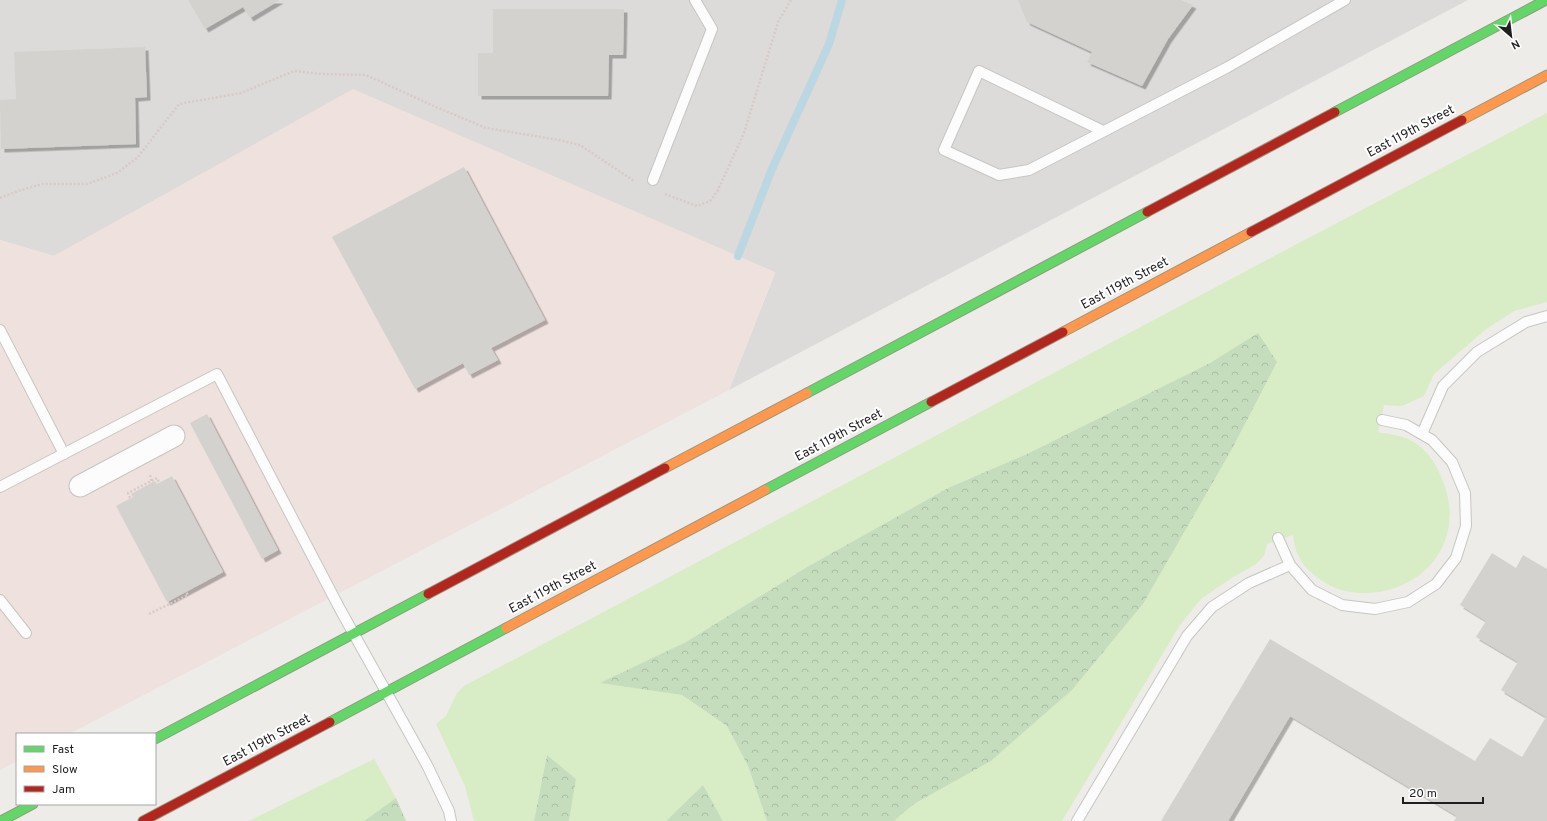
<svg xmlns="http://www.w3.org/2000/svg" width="1547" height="821" font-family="Overpass,sans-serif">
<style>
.residential{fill:#dcdbd9}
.commercial{fill:#efe1dd}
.grass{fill:#d8ecc6}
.forest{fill:url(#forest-crowns)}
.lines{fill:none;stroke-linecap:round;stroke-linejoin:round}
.stream{stroke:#bbd7e2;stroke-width:8}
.building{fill:#d4d2cf;filter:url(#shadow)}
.lane-casing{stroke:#c6c6c4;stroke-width:12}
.street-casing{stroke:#c6c6c4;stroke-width:23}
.fast-casing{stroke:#94987f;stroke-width:11}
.slow-casing{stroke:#94987f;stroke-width:11}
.jam-casing{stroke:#94987f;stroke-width:11}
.path{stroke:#d8cac6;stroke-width:2.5;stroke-dasharray:2 2;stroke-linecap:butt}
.lane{stroke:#fcfcfc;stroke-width:10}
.street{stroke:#fcfcfc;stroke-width:21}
.fast{stroke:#63d668;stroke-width:9}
.slow{stroke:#ff974d;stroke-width:9}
.jam{stroke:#b3261e;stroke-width:9}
.labels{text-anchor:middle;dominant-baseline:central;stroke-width:4;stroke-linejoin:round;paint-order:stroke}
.street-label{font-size:13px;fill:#1f1f1f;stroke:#fff}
</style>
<defs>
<pattern id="forest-crowns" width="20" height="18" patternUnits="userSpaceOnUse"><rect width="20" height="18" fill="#c5ddbd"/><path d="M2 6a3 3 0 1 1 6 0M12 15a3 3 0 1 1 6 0" fill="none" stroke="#a9bda2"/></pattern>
<filter id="shadow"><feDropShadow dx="3.5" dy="3.5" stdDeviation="0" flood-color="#0004"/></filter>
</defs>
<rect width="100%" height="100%" fill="#edece8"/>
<path class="residential" d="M0 0H1468L729 390 775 273 353 90 54 256 0 240Z"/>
<path class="commercial" d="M353 89 775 272 729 390 69 734H17V761L0 770V240L54 256Z"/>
<path class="grass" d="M1547 113V302L1514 311 1485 330 1434 374 1424 396 1402 406 1384 405 1378 432C1388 434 1401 435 1410 440 1426 448 1436 463 1442 479 1465 532 1434 583 1379 592 1358 595 1338 592 1321 580 1311 573 1302 565 1297 553 1295 548 1294 541 1293 535L1267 544 1264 556 1256 564 1230 579 1201 599 1180 625 1062 821H894L914 804 991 761 1072 690 1143 604 1232 449 1277 362 1258 334 1210 363 1027 454 948 488 807 567 686 642 601 683 682 695 727 726 748 766 767 821H723L703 785 666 821H569L576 779 547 755 534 821H474L465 786 436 724 446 716 457 693 464 686 1297 244Z
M374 759 396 798 364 821H249Z"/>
<path class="forest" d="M1258 333 1277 362 1232 449 1143 604 1072 690 991 761 914 804 894 821H767L748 766 727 726 682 695 600 683 686 642 807 567 948 488 1027 454 1210 363Z
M547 755 576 779 569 821H534Z
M703 785 723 821H666Z
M396 798 406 821H364Z"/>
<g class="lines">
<path class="stream" d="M738 256 772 169 829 44 842 0"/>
</g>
<path class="building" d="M188 0H280L250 18 243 7 205 29Z
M1018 0H1181L1193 5 1168 39 1142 86 1087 62 1092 52 1027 22Z
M493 9H624L623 55H609L608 96H478V53H493Z
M145 47 147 97 135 98 136 144 1 149 0 100 16 99 14 52Z
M464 167 545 320 491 348 498 360 469 375 463 363 415 389 332 237Z
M207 414 278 550 262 559 190 423Z
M172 476 223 572 167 602 116 506 133 497 131 494 155 481 157 484Z
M1492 553 1516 568 1523 555 1547 569V821H1454L1457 816 1290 716 1228 821H1161L1270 639 1475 761 1490 738 1522 757 1546 717 1501 690 1518 662 1476 637 1486 621 1460 605Z"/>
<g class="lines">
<g class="lane-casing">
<path id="lane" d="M1103 131 979 71 944 150 999 175 1029 170 1228 67 1345 0
M653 180 712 29 695 0
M0 330 64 454
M1422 434 1443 386 1477 352 1526 322 1547 316
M0 487 217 374 341 611 427 765 449 811 451 821
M1278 538 1290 565 1312 590 1342 605 1375 609 1408 602 1436 584 1456 558 1466 526 1465 493 1452 462 1432 440 1406 425 1382 420
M0 600 26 633
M1077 821 1187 636 1212 607 1249 583 1290 565"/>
</g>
<g class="street-casing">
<path id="street" d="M80 486 174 436"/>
</g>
<g class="fast-casing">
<path id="fast" d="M1335 112 1546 0
M807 393 1147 212
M765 490 931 402
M330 722 506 628
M155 739 428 594
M1 821 33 804"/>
</g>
<g class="slow-casing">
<path id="slow" d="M1462 120 1547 75
M1063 332 1251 232
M665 468 807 393
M506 628 765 490"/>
</g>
<g class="jam-casing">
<path id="jam" d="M1147 212 1335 112
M1251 232 1462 120
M931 402 1063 332
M428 594 665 468
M143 821 330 722"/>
</g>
<path class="path" d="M665 194 697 206 710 201 718 190 744 133 778 22 791 0
M0 198 15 192 42 184H87L117 173 138 157 179 104 241 93 294 71 322 74 366 75 436 107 486 128 559 140 580 145 634 181
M150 475 152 483
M130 498 128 493 157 478 159 483
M149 614 188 595 186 592"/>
<use href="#lane" class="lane"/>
<use href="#street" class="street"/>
<use href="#fast" class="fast"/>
<use href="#slow" class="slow"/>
<use href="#jam" class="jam"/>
</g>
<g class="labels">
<g class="street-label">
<text transform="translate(1411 132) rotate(-28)">East 119th Street</text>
<text transform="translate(1125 284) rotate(-28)">East 119th Street</text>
<text transform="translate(839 436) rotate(-28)">East 119th Street</text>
<text transform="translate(553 588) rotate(-28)">East 119th Street</text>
<text transform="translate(267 741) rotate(-28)">East 119th Street</text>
</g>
</g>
<rect x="16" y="733" width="140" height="72" fill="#ffffff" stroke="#a5a5a5"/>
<rect x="24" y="746" width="20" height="6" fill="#63d668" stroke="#a5a5a5"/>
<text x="52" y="753" font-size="12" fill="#1f1f1f">Fast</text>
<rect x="24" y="766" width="20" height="6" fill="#ff974d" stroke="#a5a5a5"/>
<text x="52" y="773" font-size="12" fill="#1f1f1f">Slow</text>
<rect x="24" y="786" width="20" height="6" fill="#b3261e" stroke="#a5a5a5"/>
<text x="52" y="793" font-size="12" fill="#1f1f1f">Jam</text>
<g transform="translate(1511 36) rotate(152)" stroke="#ffffff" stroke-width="3" paint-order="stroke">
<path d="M0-3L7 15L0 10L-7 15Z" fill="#1f1f1f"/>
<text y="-6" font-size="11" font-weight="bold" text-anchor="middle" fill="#1f1f1f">N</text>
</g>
<path d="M1403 797v6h80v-6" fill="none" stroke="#1f1f1f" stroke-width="2"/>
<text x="1409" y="797" font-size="12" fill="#1f1f1f" stroke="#ffffff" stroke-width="3" paint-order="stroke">20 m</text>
</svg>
